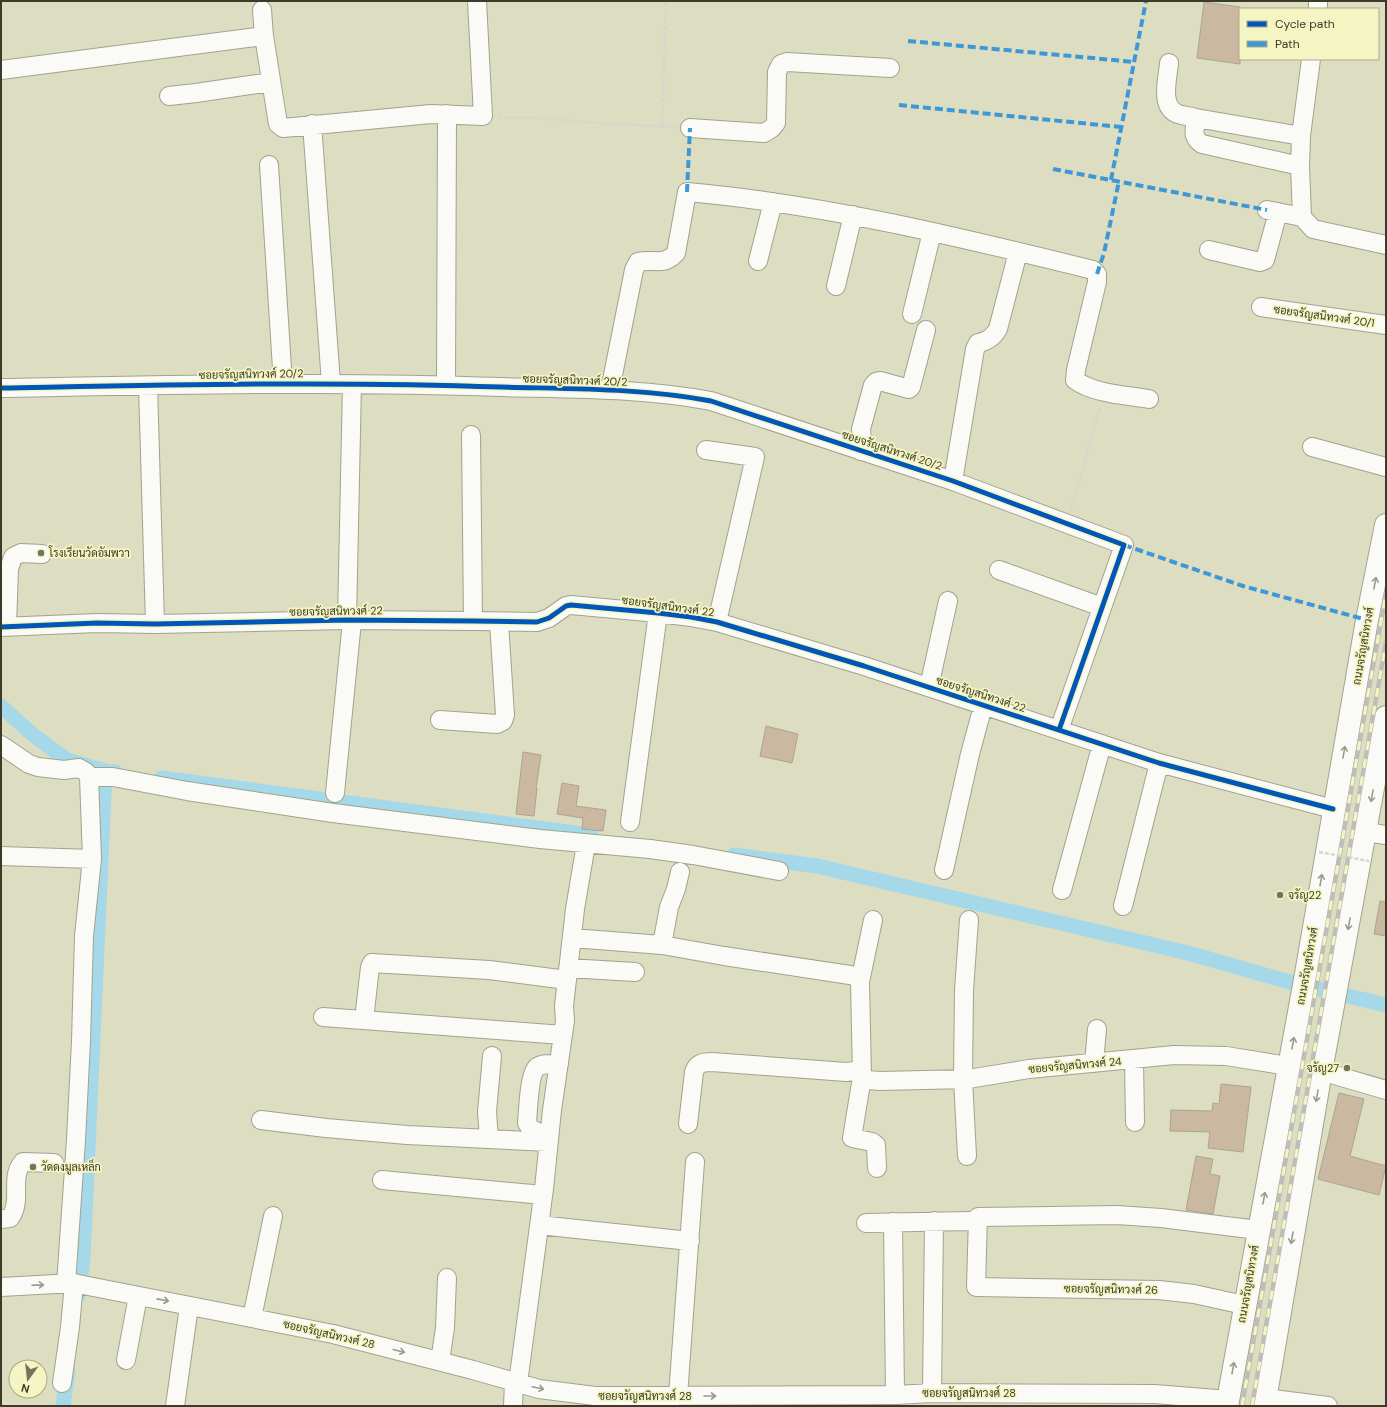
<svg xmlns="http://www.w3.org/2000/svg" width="1387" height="1407" font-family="'DM Sans',Sarabun,sans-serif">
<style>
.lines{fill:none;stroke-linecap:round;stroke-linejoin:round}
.canal{stroke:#a5d8e8;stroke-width:15}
.building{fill:#cbb8a1;stroke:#aca493}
.minor-casing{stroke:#a2a38d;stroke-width:20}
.major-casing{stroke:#a2a38d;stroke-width:24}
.path{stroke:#d6d6ce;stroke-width:2.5;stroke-dasharray:4 2;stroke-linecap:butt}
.minor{stroke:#fafaf6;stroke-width:18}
.major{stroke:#fafaf6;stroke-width:22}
.rail-casing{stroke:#bdbeb7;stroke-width:4.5}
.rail{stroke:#f5f5c3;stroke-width:3;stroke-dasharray:9;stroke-linecap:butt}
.path-bridge{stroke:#d6d6ce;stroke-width:2.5;stroke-dasharray:4 2;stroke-linecap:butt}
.quiet{stroke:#3e98d6;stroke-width:4;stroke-dasharray:8 4;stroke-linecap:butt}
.cycleway-casing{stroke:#f5f5c3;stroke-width:8}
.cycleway{stroke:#0057b8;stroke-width:5}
.oneway{stroke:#9a9a8e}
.poi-dot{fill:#73745d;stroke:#f5f5c3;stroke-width:1.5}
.labels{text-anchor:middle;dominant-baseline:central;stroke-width:3.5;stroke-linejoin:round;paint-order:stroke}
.street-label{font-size:11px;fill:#3b3b27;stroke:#f5f5c3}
.poi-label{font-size:11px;fill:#3b3b27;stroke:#f5f5c3;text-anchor:start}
</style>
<rect width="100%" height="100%" fill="#dcddc1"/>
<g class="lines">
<path class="canal" d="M1 706 32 734 67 760 105 771 115 772
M161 778 591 835
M734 855 817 866 1188 953 1293 983 1386 1005
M78 1296 83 1259 105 771
M63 1406 68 1371"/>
</g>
<path class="building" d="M1204 2 1240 7V64L1197 58Z
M766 726 798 734 792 763 760 756Z
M523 752 541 755 536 788H537L534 816 516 814Z
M562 783 579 786 576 806 606 810 603 831 582 829 583 818 557 814Z
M1380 901 1386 902V936L1374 934Z
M1221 1084 1251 1087 1243 1152 1208 1148 1210 1132 1170 1131 1171 1110 1212 1111 1213 1103 1219 1104Z
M1339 1093 1364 1099 1350 1156 1386 1166 1379 1195 1318 1179Z
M1196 1156 1213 1159 1210 1174 1220 1176 1213 1214 1186 1210Z"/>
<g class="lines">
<g class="minor-casing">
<path id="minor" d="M1318 9V1
M262 10 264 36 278 124 283 128 431 114 483 116 477 1
M1169 63C1168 78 1159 107 1178 114 1184 116 1190 116 1196 118
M1 70 264 36
M169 96 196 93 271 82
M312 124 331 383
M690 128 764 133 772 128 776 123 777 72 781 64 787 62 890 68
M269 165 283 384
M1300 166 1202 144C1191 137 1195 129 1196 118L1301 136
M1267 210 1302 217 1313 229 1386 245
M1302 217 1300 166 1301 136 1311 59
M1209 250 1260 262 1265 260 1278 212
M758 261 773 202
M836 286 853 215
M1261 307 1386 325
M912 314 932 232
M446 385 447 114
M148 386 155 624
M1 388C168 385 334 381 501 387 571 389 642 388 711 401L953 481 1124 545 1059 730
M610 390 634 270 638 262C654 258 663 267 676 253L687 192C824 204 959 237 1093 270L1097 274V282L1076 370 1075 380C1094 394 1126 395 1149 399
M471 435 473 621
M1312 447 1386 467
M706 450 755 457 717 622
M860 451 862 440 861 429 873 385 876 382 880 381 909 389 911 387 926 330
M953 481 975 349 978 343C988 341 993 337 998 329L1018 252
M999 570 1102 607
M347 620 352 384
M7 626 9 569 13 557 21 553 42 554
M1 627 97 623 155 624 347 620 473 621 537 622 549 618 566 606 571 605 658 613 691 617 717 622 864 666 1159 763 1333 809
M929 687 948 601
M440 720 497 724 503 721 505 715 499 622
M1 745 29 764 38 767 64 770 79 768 86 772 89 777 92 859 84 936 81 1041 76 1140 66 1284
M89 777H113L187 791 333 813 540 839 650 849 693 855 779 871
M335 793 352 621
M630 822 658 613
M1366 832 1386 835
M1 856 92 859
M944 870 970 754 983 706
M1062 890 1102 744
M1123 906 1159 763
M873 920 860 982 862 1077 852 1138 872 1142 876 1145 877 1168
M572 938 662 945 724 956 850 975 855 976 860 982
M662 945 669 907 676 889 680 872
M568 968 635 972
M323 1017 563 1035
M364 1020 370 967 372 963 489 970 567 980
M492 1056 487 1112 489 1139 548 1142
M1134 1060 1135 1122
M1094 1063 1097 1029
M1321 1071 1386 1090
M862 1077 867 1080 880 1081 968 1079 1029 1069 1174 1055 1226 1056 1288 1066
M261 1120 326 1128 407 1135 489 1139
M688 1124 694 1072C697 1063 703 1062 712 1062L846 1072 855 1071 861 1068
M549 1137 531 1129 527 1123C528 1112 529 1074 537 1067 543 1063 552 1064 559 1064
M967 1156 963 1079 964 990 969 920
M382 1180 543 1195
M1 1219 10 1218C23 1201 9 1177 23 1162L54 1163
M893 1222 895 1395
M866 1223 970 1221
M539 1225 690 1241
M1 1287 74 1283 83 1285 333 1334 473 1370 539 1389 595 1396 895 1395 932 1393 1155 1394 1228 1400
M1244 1305 1194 1294 1159 1290 976 1287 978 1217 1117 1215 1161 1218 1258 1230
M252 1318 273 1216
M126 1360 138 1296
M440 1361 445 1328 447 1278
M62 1383 70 1327 74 1283
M518 1383 544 1189 552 1110 565 1021 564 1006 575 909 586 844
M932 1393 934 1221
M678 1396 695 1162
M1265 1398 1328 1406
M175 1406 189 1306
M513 1406 514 1382"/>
</g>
<g class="major-casing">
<path id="major" d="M1227 1406 1306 974 1367 620 1386 525
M1264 1406 1321 1071 1386 717"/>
</g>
<path class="path" d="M499 117 541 118 582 122 676 127
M662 126 666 1
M1071 510 1100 407"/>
<use href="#minor" class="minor"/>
<use href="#major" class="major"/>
<g class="rail-casing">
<path id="rail" d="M1242 1406 1386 593
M1252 1406 1386 642"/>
</g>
<use href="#rail" class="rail"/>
<path class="path-bridge" d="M1319 852 1369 861"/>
<path class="quiet" d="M908 41 1135 62
M899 105 1121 127
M1053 169 1267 210
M1111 180 1146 1
M687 192 690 128
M1097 274 1104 253 1119 181
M1124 545 1243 586 1367 620"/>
<g class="cycleway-casing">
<path id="cycleway" d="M1 388C168 385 334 381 501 387 571 389 642 388 711 401L953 481 1124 545 1059 730
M1 627 97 623 155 624 347 620 473 621 537 622 549 618 566 606 571 605 658 613 691 617 717 622 864 666 1159 763 1333 809"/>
</g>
<use href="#cycleway" class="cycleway"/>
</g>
<defs><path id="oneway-shaft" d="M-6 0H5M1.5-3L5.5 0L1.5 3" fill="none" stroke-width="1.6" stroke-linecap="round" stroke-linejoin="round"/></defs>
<g class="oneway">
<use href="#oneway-shaft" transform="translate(1375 583) rotate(-79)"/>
<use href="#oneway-shaft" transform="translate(1344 752) rotate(-80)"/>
<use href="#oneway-shaft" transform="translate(1372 796) rotate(100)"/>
<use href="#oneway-shaft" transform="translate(1321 880) rotate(-80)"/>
<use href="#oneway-shaft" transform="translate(1349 924) rotate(100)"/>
<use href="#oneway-shaft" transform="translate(1293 1043) rotate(-79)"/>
<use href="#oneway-shaft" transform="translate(1317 1096) rotate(100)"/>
<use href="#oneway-shaft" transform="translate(1264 1198) rotate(-79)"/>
<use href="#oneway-shaft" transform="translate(1292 1238) rotate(100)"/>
<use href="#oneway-shaft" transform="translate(38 1285) rotate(-2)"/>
<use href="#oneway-shaft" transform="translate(163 1300) rotate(11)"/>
<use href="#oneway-shaft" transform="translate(399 1351) rotate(14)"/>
<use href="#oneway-shaft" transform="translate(1233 1368) rotate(-80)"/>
<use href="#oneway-shaft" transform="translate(538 1388) rotate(12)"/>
<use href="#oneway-shaft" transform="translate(710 1396)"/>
</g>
<g class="poi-dot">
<circle cx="41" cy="553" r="4"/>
<circle cx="1280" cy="895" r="4"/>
<circle cx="1347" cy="1068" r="4"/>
<circle cx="33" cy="1167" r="4"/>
</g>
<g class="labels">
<g class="street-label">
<text transform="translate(1324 316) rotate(8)">ซอยจรัญสนิทวงศ์ 20/1</text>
<text transform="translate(251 374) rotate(-1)">ซอยจรัญสนิทวงศ์ 20/2</text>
<text transform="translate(575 380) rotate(2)">ซอยจรัญสนิทวงศ์ 20/2</text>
<text transform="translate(892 450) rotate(18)">ซอยจรัญสนิทวงศ์ 20/2</text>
<text transform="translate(668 606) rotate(8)">ซอยจรัญสนิทวงศ์ 22</text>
<text transform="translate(336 611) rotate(-1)">ซอยจรัญสนิทวงศ์ 22</text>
<text transform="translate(1363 646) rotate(-80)">ถนนจรัญสนิทวงศ์</text>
<text transform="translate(981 694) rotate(18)">ซอยจรัญสนิทวงศ์ 22</text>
<text transform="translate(1307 966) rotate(-80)">ถนนจรัญสนิทวงศ์</text>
<text transform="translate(1075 1065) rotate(-5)">ซอยจรัญสนิทวงศ์ 24</text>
<text transform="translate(1248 1284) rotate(-80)">ถนนจรัญสนิทวงศ์</text>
<text transform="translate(1111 1289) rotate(1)">ซอยจรัญสนิทวงศ์ 26</text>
<text transform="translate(329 1334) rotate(13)">ซอยจรัญสนิทวงศ์ 28</text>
<text x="969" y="1393">ซอยจรัญสนิทวงศ์ 28</text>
<text x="645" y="1396">ซอยจรัญสนิทวงศ์ 28</text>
</g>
<g class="poi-label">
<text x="49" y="553">โรงเรียนวัดอัมพวา</text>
<text x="1288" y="895">จรัญ22</text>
<text x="1339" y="1068" text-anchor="end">จรัญ27</text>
<text x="41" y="1167">วัดดงมูลเหล็ก</text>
</g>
</g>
<rect width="1387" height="1407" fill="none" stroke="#3b3b27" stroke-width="4"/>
<rect x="1239" y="8" width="140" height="52" fill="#f5f5c3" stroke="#abab85"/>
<rect x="1247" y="21" width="20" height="6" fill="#0057b8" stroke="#abab85"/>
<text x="1275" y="28" font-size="12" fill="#3b3b27">Cycle path</text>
<rect x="1247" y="41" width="20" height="6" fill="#3e98d6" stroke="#abab85"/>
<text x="1275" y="48" font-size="12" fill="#3b3b27">Path</text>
<g transform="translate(28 1379) rotate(195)"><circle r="19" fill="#f5f5c3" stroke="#abab85"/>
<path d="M0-3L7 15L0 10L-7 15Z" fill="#73745d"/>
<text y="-6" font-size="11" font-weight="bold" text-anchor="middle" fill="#3b3b27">N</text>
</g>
</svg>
